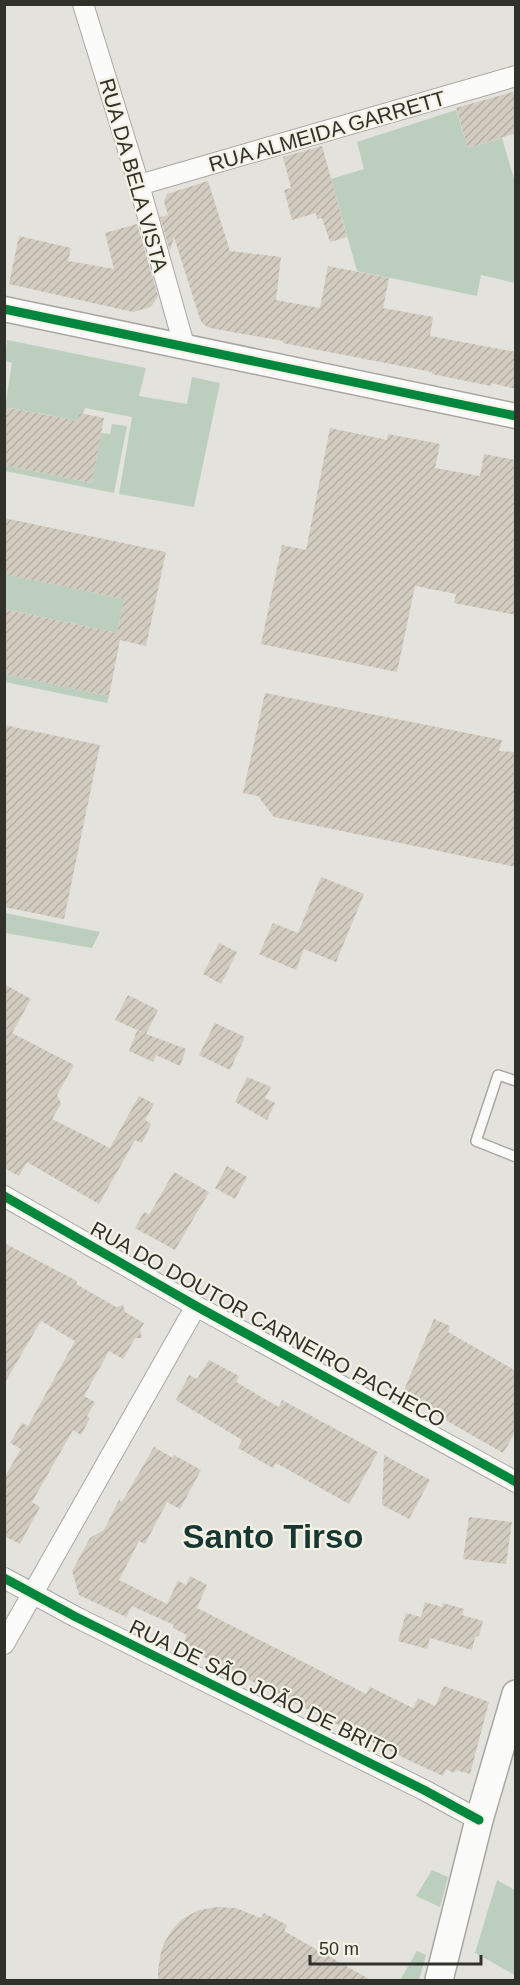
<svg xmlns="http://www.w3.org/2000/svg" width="520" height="1985" font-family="Arial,sans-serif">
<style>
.grass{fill:#bccfbe}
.building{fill:url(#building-hatch)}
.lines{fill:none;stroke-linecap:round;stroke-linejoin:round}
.service-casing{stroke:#a9a7a2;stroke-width:12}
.minor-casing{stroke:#a9a7a2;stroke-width:22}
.tertiary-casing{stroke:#a9a7a2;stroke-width:27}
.secondary-casing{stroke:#a9a7a2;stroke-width:30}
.service{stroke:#fbfbfa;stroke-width:9}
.minor{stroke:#fbfbfa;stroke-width:20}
.tertiary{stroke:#fbfbfa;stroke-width:24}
.secondary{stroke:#fbfbfa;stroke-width:27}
.cycleway-casing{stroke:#f4f2e5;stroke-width:13}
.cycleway{stroke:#00873e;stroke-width:9}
.labels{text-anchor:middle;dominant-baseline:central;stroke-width:4.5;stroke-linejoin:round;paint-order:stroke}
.street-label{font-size:21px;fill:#31312c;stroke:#f4f2e5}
.town-label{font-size:33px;font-weight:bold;fill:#173732;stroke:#f4f2e5}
</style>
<defs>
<pattern id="building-hatch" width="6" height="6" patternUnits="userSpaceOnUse" patternTransform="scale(1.5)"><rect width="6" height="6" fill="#d2cbc0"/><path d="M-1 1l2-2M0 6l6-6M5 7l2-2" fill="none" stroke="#b5afa5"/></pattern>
</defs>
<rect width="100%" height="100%" fill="#e4e2dc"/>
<path class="grass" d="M456 110 468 148 502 138 515 182V283L481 275 477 296 357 271 331 179 364 169 357 142Z
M7 340 146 368 139 396 187 404 192 377 220 383 194 507 119 494 132 417 85 408 83 414 77 421 5 407 12 363 5 361Z
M112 424 127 426 114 493 5 471 4 465 92 483 101 433 110 434Z
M5 574 124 599 117 633 5 609Z
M5 674 109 696 107 703 5 682Z
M5 913 100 932 92 948 5 933Z
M432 1870 448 1877 440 1907 416 1896Z
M497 1880 515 1890V1975L475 1953Z
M417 1951 426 1955 419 1980H400Z"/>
<path class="building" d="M516 91V133L468 148 456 108Z
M322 146 347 237 330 242 322 218 317 219 316 213 292 220 284 190 291 188 283 157Z
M208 181 230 251 281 257 276 300 320 308 328 266 389 278 383 308 433 317 430 336 516 352V389L491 383V386L432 374V372L283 343V341L210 328 203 324 200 319 174 237 170 251 160 217 168 215 164 202 167 194Z
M137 224 158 296 151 307 133 312 9 284 19 236 71 248 68 261 114 269 105 233Z
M4 407 77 421 79 413 104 418 92 483 4 465Z
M330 428 387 440 388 434 440 444 435 468 480 476 484 454 516 460V615L454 603 456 594 415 586 397 672 261 644 282 545 306 550Z
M4 518 166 552 146 646 120 640 109 696 4 674V609L117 633 124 599 4 574Z
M265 693 502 740 499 751 516 752V867L274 817 258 796 243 793Z
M4 725 100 745 64 919 4 907Z
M321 877 364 894 336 962 304 949 296 970 259 954 273 923 298 933Z
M219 943 237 952 221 984 203 974Z
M4 984 31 999 12 1033 74 1065 57 1095 61 1104 52 1119 110 1148 139 1096 154 1104 145 1120 151 1124 142 1143 135 1140 99 1204 27 1162 19 1176 4 1168Z
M128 995 158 1010 146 1034 186 1049 180 1066 156 1055 153 1062 129 1051 137 1031 144 1033 115 1020Z
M215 1023 245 1037 230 1070 199 1055Z
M247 1077 271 1087 265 1098 275 1103 267 1120 235 1102Z
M227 1166 247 1177 235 1199 215 1188Z
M174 1172 209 1192 175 1250 135 1228 144 1212 149 1215Z
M4 1243 77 1281 76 1284 116 1307 123 1305 125 1312 144 1323 140 1330 142 1338H135L123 1359 109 1351 84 1396 95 1402 87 1416 90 1418 81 1435 73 1430 32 1502 40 1507 20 1544 4 1536V1478L21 1449 10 1443 22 1423 28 1426 75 1341 41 1321 4 1384Z
M434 1319 450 1326 448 1332 516 1371V1431L503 1453 402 1395Z
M209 1360 239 1376 236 1382 263 1398 279 1407 282 1400 378 1452 349 1504 276 1463 273 1468 238 1448 242 1440 176 1400 189 1375 197 1379Z
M154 1447 173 1458 174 1455 201 1470 180 1509 167 1502 145 1544 139 1541 119 1580 167 1604 178 1581 186 1585 190 1576 207 1585 197 1608 366 1694 370 1687 413 1708 418 1698 435 1706 444 1686 489 1702 470 1774 456 1770 454 1773 446 1769 443 1776 406 1759 182 1646 187 1635 173 1628 174 1625 132 1606 126 1617 79 1595 72 1571 90 1538 104 1530 119 1500 122 1502Z
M384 1455 430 1480 409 1519 382 1505Z
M469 1517 512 1522 506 1564 463 1559Z
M425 1602 442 1607 443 1603 464 1609 462 1615 483 1621 479 1636 475 1637 472 1650 430 1638 427 1649 398 1641 406 1613 421 1617Z
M217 1907 236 1908 261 1918 264 1913 287 1925 284 1931 371 1980H158V1970L161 1952 164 1943 175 1926 182 1919 199 1910Z"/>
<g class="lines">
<g class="service-casing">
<path id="service" d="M516 1081 498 1075 476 1141 516 1157"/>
</g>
<g class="minor-casing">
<path id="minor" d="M83 4 139 185 184 345
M139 185 516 76
M4 1196 196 1306 516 1482
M4 1578 76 1617 424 1790 479 1820
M4 1644 196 1306"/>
</g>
<g class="tertiary-casing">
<path id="tertiary" d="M4 309 516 416"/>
</g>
<g class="secondary-casing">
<path id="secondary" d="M439 1980 479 1820 516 1694"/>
</g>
<use href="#service" class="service"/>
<use href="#minor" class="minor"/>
<use href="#tertiary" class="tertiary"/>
<use href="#secondary" class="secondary"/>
<g class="cycleway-casing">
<path id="cycleway" d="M4 309 516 416
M4 1196 196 1306 516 1482
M4 1578 76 1617 424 1790 479 1820"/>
</g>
<use href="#cycleway" class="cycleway"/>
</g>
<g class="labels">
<g class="street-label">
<text transform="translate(327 131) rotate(-16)">RUA ALMEIDA GARRETT</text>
<text transform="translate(134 175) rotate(74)">RUA DA BELA VISTA</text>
<text transform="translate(268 1324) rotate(29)">RUA DO DOUTOR CARNEIRO PACHECO</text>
<text transform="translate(264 1690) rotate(26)">RUA DE SÃO JOÃO DE BRITO</text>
</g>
<g class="town-label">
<text x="273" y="1536">Santo Tirso</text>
</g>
</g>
<rect width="520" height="1985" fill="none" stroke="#31312c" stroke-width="12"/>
<path d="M310 1955v9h171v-9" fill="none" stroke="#31312c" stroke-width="3"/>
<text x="319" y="1955" font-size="18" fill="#31312c" stroke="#f4f2e5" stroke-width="4.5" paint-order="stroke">50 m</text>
</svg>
